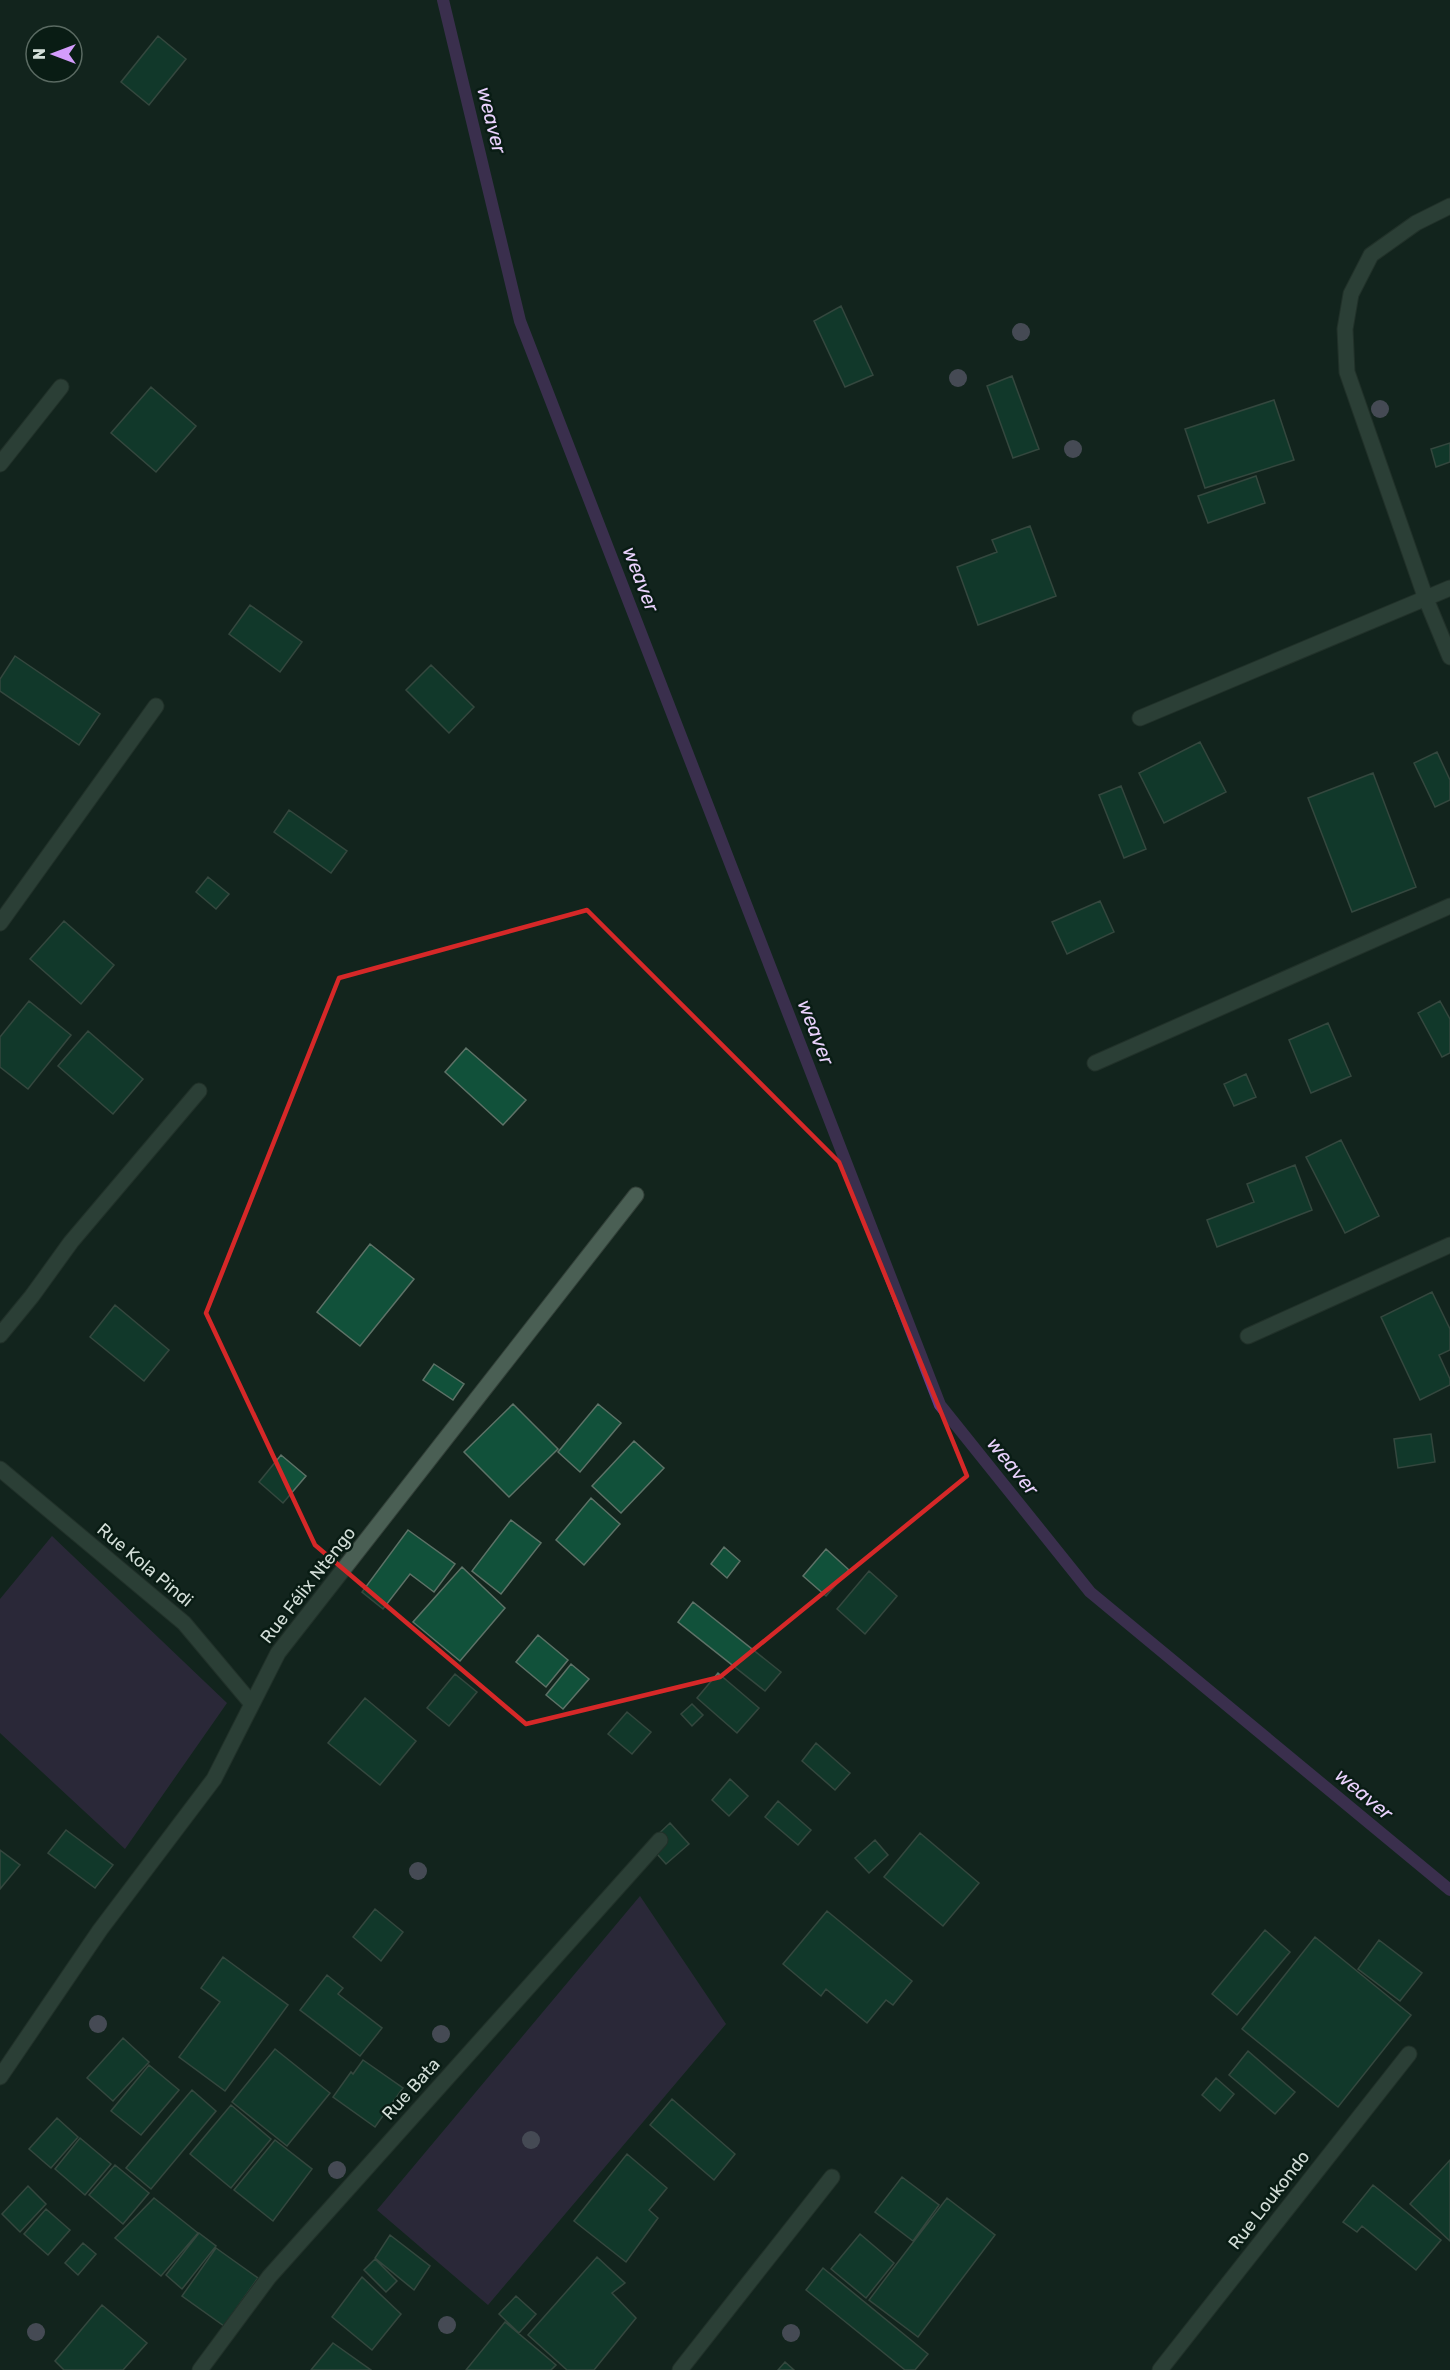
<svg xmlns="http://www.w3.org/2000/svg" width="1450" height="2370" font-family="Rubik,sans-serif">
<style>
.green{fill:#472e59}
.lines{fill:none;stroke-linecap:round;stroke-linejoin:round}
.stream{stroke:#6a3d88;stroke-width:12}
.building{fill:#11513a;stroke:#5d7267;stroke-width:1.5}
.minor-casing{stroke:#334039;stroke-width:17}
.minor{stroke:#4a5f54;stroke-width:15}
.tree{fill:#847998}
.marked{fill:none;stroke:#d62828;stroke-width:4.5;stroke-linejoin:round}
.labels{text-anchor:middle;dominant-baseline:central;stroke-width:5;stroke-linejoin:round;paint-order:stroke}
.street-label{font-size:18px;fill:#d3ded8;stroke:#091c14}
.water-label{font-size:20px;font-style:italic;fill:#ebd3fe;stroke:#091c14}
</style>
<rect width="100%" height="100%" fill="#13251d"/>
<path class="green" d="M52 1536 227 1703 125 1849 0 1733V1599Z
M640 1896 726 2024 488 2305 377 2210Z"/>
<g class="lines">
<path class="stream" d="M443 0 520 321 940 1405 1090 1592 1450 1890"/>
</g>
<path class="building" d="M158 36 186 59 149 105 121 82Z
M841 306 873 375 845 387 814 321Z
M1012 376 1039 449 1013 458 987 386Z
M151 387 196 426 156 472 111 433Z
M1274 400 1294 460 1205 488 1185 429Z
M1450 443V462L1436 467 1431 449Z
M1256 476 1265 503 1208 523 1198 496Z
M1030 526 1056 596 978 625 957 567 997 552 992 540Z
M250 605 302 642 280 672 229 634Z
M15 656 100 714 79 745 0 691V679Z
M431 665 474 707 449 733 406 690Z
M1200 742 1226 792 1164 823 1139 773Z
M1437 752 1450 780V800L1435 807 1414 763Z
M1373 773 1416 887 1352 912 1308 798Z
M1121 786 1146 849 1124 858 1099 795Z
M289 810 347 851 331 873 274 832Z
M208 877 229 894 216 909 196 892Z
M1100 901 1114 932 1067 954 1052 922Z
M64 921 114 965 81 1004 30 959Z
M29 1001 71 1035 28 1089 0 1067V1037Z
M1440 1001 1450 1019V1053L1442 1057 1418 1013Z
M1328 1023 1351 1076 1311 1093 1289 1040Z
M88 1031 143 1079 113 1114 58 1066Z
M466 1048 526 1100 503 1125 445 1072Z
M1246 1074 1256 1097 1234 1106 1224 1084Z
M1341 1140 1379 1216 1345 1233 1306 1157Z
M1295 1165 1312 1210 1217 1247 1207 1220 1254 1202 1247 1184Z
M370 1244 414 1279 360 1346 317 1312Z
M1432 1292 1450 1329V1350L1439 1355 1450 1379V1385L1420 1400 1381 1317Z
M115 1305 169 1350 144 1381 90 1337Z
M434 1364 464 1384 453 1400 423 1380Z
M513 1404 558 1449 509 1497 464 1452Z
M598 1404 621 1423 580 1472 558 1452Z
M1431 1434 1435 1462 1398 1468 1394 1439Z
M634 1441 664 1468 621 1513 592 1486Z
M281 1455 306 1476 283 1503 259 1482Z
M591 1498 620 1524 584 1565 556 1540Z
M511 1520 541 1543 501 1594 472 1571Z
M408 1530 455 1564 434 1592 410 1574 383 1609 362 1592Z
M724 1547 740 1561 727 1578 711 1564Z
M826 1549 849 1570 826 1596 803 1576Z
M462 1567 505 1608 460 1661 413 1622Z
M869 1571 897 1596 865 1634 837 1609Z
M693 1602 781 1672 765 1691 678 1622Z
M538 1635 568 1660 546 1687 516 1662Z
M571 1664 589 1679 563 1709 546 1695Z
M718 1673 759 1708 737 1733 697 1698Z
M455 1674 477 1692 449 1726 427 1708Z
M365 1698 416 1741 380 1785 328 1743Z
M692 1704 703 1715 692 1726 681 1714Z
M627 1712 651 1732 632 1754 608 1734Z
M816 1743 850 1773 835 1790 802 1761Z
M730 1779 748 1796 729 1816 712 1800Z
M778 1801 811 1830 798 1845 765 1817Z
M670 1823 689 1844 666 1864 648 1844Z
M66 1830 113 1865 95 1888 48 1853Z
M920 1833 979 1883 943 1926 884 1877Z
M875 1840 888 1855 869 1873 855 1858Z
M0 1850 20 1865 0 1889Z
M375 1909 403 1932 381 1961 353 1937Z
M827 1911 912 1981 893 2005 886 2000 867 2023 826 1989 821 1996 783 1964Z
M1265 1930 1290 1952 1237 2015 1212 1994Z
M1315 1937 1411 2015 1338 2107 1242 2029Z
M1379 1940 1422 1973 1400 2001 1358 1969Z
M223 1957 288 2005 225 2091 179 2057 220 2002 201 1988Z
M327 1975 343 1988 338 1994 382 2028 360 2056 300 2010Z
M123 2038 149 2062 113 2101 87 2078Z
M275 2049 330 2093 287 2146 232 2102Z
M1248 2051 1295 2092 1275 2114 1229 2075Z
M363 2060 403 2088 375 2127 333 2097 351 2072 353 2074Z
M149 2065 179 2090 141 2135 111 2111Z
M1216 2078 1234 2094 1220 2111 1202 2095Z
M192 2090 216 2111 151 2189 126 2168Z
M672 2099 735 2154 714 2180 650 2125Z
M231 2105 271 2139 231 2188 190 2154Z
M57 2118 78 2137 51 2168 29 2149Z
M80 2138 111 2164 85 2195 55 2169Z
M275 2140 312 2169 273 2221 234 2190Z
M627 2154 667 2188 649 2210 658 2218 626 2262 574 2221Z
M1450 2160V2241L1410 2204Z
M115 2165 149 2193 123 2224 89 2195Z
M902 2177 939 2205 913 2241 875 2212Z
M1373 2185 1441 2240 1416 2270 1362 2226 1357 2232 1343 2222Z
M28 2186 46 2204 20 2232 2 2214Z
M154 2198 198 2233 161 2276 115 2238Z
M947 2198 995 2235 918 2337 869 2300Z
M46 2209 70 2230 48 2255 24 2234Z
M199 2233 216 2246 182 2289 166 2275Z
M860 2234 894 2263 866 2298 831 2269Z
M390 2235 430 2266 414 2290 375 2258Z
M83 2243 96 2254 78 2275 65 2263Z
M216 2248 258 2278 224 2326 182 2296Z
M597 2257 625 2283 612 2293 636 2318 594 2370H567L528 2335Z
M375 2259 397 2281 386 2292 364 2270Z
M823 2268 928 2354 915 2370H905L806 2290Z
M362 2277 401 2314 372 2350 332 2317Z
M516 2296 536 2314 519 2333 499 2314Z
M102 2305 147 2343 123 2370H64L55 2361Z
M505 2322 556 2365 551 2370H466Z
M333 2343 371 2370H311Z
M785 2362 794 2370H778Z"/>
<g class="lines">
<g class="minor-casing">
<path id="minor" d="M1450 206 1416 223 1371 255 1351 294 1345 329 1347 372 1426 599 1450 657
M0 464 61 387
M1140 718 1450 588
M0 923 156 706
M1095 1063 1450 906
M0 1335 32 1296 71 1242 199 1091
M1248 1336 1450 1245
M0 1469 184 1623 252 1704
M0 2077 100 1930 214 1779 278 1653 636 1195
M200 2370 269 2277 660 1840
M680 2370 832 2177
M1160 2370 1409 2054"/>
</g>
<use href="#minor" class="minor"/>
</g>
<g class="tree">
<circle cx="1021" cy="332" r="9"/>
<circle cx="958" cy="378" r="9"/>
<circle cx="1380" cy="409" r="9"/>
<circle cx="1073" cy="449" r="9"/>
<circle cx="418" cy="1871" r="9"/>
<circle cx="98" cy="2024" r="9"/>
<circle cx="441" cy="2034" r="9"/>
<circle cx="531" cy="2140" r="9"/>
<circle cx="337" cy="2170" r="9"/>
<circle cx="447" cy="2325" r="9"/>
<circle cx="36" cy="2332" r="9"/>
<circle cx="791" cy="2333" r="9"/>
</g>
<path d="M0 0H1450V2370H0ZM587 910 839 1162 967 1476 720 1677 526 1724 315 1545 206 1313 339 978Z" fill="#13251d" fill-opacity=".55" fill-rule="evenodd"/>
<path class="marked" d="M587 910 839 1162 967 1476 720 1677 526 1724 315 1545 206 1313 339 978Z"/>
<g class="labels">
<g class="street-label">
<text transform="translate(145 1565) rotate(40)">Rue Kola Pindi</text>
<text transform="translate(308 1585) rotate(-52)">Rue Félix Ntengo</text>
<text transform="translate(411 2089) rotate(-48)">Rue Bata</text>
<text transform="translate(1269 2200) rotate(-52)">Rue Loukondo</text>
</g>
<g class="water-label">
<text transform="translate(492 120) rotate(76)">weaver</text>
<text transform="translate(641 579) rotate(69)">weaver</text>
<text transform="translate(816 1032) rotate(69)">weaver</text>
<text transform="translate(1013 1466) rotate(51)">weaver</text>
<text transform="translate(1364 1794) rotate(40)">weaver</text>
</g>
</g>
<g transform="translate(54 54) rotate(270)"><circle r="28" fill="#091c14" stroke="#5a6a62" stroke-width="1.5"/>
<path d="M0-4.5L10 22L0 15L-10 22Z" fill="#d39cfc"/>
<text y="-9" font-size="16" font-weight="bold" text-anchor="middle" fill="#d3ded8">N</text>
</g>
</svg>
